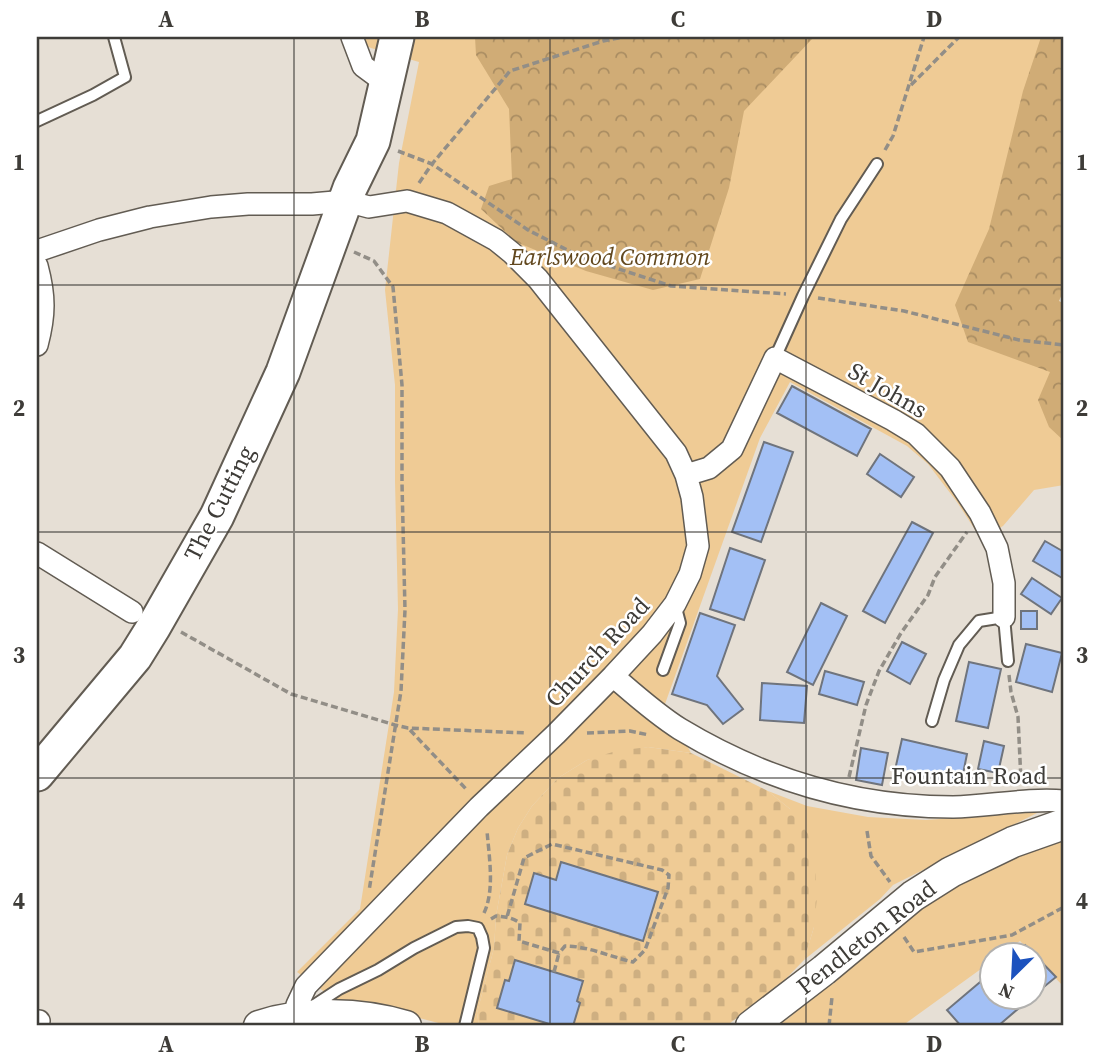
<svg xmlns="http://www.w3.org/2000/svg" width="1101" height="1063" font-family="'Source Serif 4',serif">
<style>
.green{fill:#efcb95}
.forest{fill:url(#forest-crowns)}
.cemetery{fill:url(#cemetery-stones)}
.building{fill:#a3c0f5;stroke:#6f747d;stroke-width:2}
.lines{fill:none;stroke-linecap:round;stroke-linejoin:round}
.lane-casing{stroke:#625c53;stroke-width:14}
.street-casing{stroke:#625c53;stroke-width:24}
.secondary-casing{stroke:#625c53;stroke-width:33}
.primary-casing{stroke:#625c53;stroke-width:37}
.path{stroke:#928e87;stroke-width:3.5;stroke-dasharray:7 3.5;stroke-linecap:butt}
.lane{stroke:#fff;stroke-width:10}
.street{stroke:#fff;stroke-width:21}
.secondary{stroke:#fff;stroke-width:30}
.primary{stroke:#fff;stroke-width:33}
.grid{fill:none;stroke:#3e3c38;stroke-width:2;stroke-opacity:0.55}
.labels{text-anchor:middle;dominant-baseline:central;stroke-width:5;stroke-linejoin:round;paint-order:stroke}
.park-label{font-size:24px;font-style:italic;fill:#62481f;stroke:#fff}
.street-label{font-size:24px;fill:#3e3c38;stroke:#fff}
.neatline{fill:none;stroke:#3e3c38;stroke-width:2.5}
.grid-label{font-size:23px;text-anchor:middle;font-weight:bold;fill:#3e3c38}
</style>
<defs>
<pattern id="forest-crowns" width="20" height="18" patternUnits="userSpaceOnUse" patternTransform="scale(1.75)"><rect width="20" height="18" fill="#d0ac76"/><path d="M2 6a3 3 0 1 1 6 0M12 15a3 3 0 1 1 6 0" fill="none" stroke="#aa8d62"/></pattern>
<pattern id="cemetery-stones" width="16" height="16" patternUnits="userSpaceOnUse" patternTransform="scale(1.75)"><rect width="16" height="16" fill="#efcb95"/><path d="M2 7V4a2 2 0 0 1 4 0v3zM10 15v-3a2 2 0 0 1 4 0v3z" fill="#ceaf81"/></pattern>
</defs>
<rect width="100%" height="100%" fill="#e6dfd5"/>
<path class="green" d="M362 37H1064V289L1059 301 1064 304V485L1034 490 1003 526 981 539 957 502 928 464 907 446 790 382 760 438 665 704 691 753 648 747 587 760 558 778 532 806 518 828 507 855 496 916 494 948 477 1013 479 1026H450L400 1013 340 1003 297 972 360 909 394 692 398 609 395 481V385L385 290 399 163 419 62 371 48 364 45Z
M768 791 807 806 868 817 926 820 1039 812 893 885 880 899 804 960 814 927 790 809Z
M1064 835V987L1020 941 1001 954H992V961L902 1026H776L789 1018 816 993 833 984 891 928 959 879Z"/>
<path class="forest" d="M475 37H814L744 111 729 188 700 279 653 290 586 271 516 242 481 209 489 186 512 179 509 109 476 55Z
M1041 37H1064V289L1059 301 1064 304V441L1049 427 1038 400 1050 372 968 342 955 305 989 229 1023 91Z"/>
<path class="cemetery" d="M648 747 691 753 768 791 790 809 808 834 815 864 817 897 814 927 804 960 776 989 726 1026H479L477 1013 494 948 496 916 507 855 518 828 532 806 558 778 587 760 616 751Z"/>
<path class="building" d="M792 386 871 429 857 456 777 413Z
M764 442 793 452 761 542 732 532Z
M880 454 914 477 901 497 867 474Z
M912 522 933 533 885 623 863 611Z
M1045 541 1064 552V579L1033 561Z
M730 548 765 560 744 620 710 609Z
M1032 578 1062 598 1051 614 1021 594Z
M821 603 847 616 813 685 787 672Z
M1021 611H1037V629H1021Z
M700 613 735 625 717 676 743 709 723 724 707 705 672 694Z
M902 642 926 654 910 684 887 671Z
M1026 644 1062 653 1052 692 1016 682Z
M969 662 1001 669 988 728 956 721Z
M825 671 864 682 857 705 819 694Z
M762 683 807 686 804 723 760 720Z
M902 739 967 754 961 784 895 770Z
M984 741 1004 746 998 773 978 769Z
M861 748 888 753 882 785 856 780Z
M561 862 658 892 643 941 525 904 534 873 556 880Z
M1025 945 1056 977 1034 995V954H1014Z
M515 960 583 981 577 1001 580 1003 573 1026H556L497 1008 505 980 509 981Z
M992 972V996H1033L998 1026H961L947 1010Z"/>
<g class="lines">
<g class="lane-casing">
<path id="lane" d="M37 121 93 95 125 77 114 37
M775 358 803 296 841 219 877 164
M663 670 680 623 675 604
M932 721 944 680 959 645 979 621 1004 617 1008 661
M310 1008 339 989 378 970 414 948 456 927 468 926 478 928 482 937 484 948 465 1026"/>
</g>
<g class="street-casing">
<path id="street" d="M352 37 363 66 386 83
M37 251 99 230 150 217 211 207 248 204H312L346 201 369 207 407 201 447 213 496 240 512 253 538 279 676 453 686 475 692 497 698 546 690 574 675 604 652 634 613 676 556 734 479 807 306 986 297 1005V1017
M37 266C45 296 45 315 37 345
M686 475 709 468 732 449 775 358 893 420 916 434 950 468 980 513 997 548 1004 583V617
M37 553 132 612
M613 676C634 694 656 714 680 729 763 779 855 807 953 807 990 806 1027 798 1064 801
M37 1026 39 1021"/>
</g>
<g class="secondary-casing">
<path id="secondary" d="M259 1026C305 1011 360 1012 406 1026
M751 1026 824 970 913 896 951 872 1013 842 1064 824"/>
</g>
<g class="primary-casing">
<path id="primary" d="M37 774 135 657 153 628 217 516 283 372 350 188 373 141 397 37"/>
</g>
<path class="path" d="M911 85 959 37
M885 150 893 136 924 37
M398 151 432 164 528 230 579 256 671 286 786 294
M419 183 432 164 510 71 603 41 624 37
M354 252 374 261 393 287 402 385V483L405 610 401 691 369 891
M818 298 904 311 1019 340 1064 345
M181 632 291 694 395 725 408 728 527 733
M1009 675 1011 692 1018 717 1021 781
M410 730 467 790
M587 733 630 731 649 735
M849 777 866 705 879 671 901 633 928 595 935 577 967 532
M867 831 871 856 890 882
M484 913C495 890 489 856 487 831
M491 919 496 916C505 917 512 917 520 923L519 941 559 953 565 946C588 946 611 957 633 962L645 950 668 888 669 875 662 870 552 844 524 858 507 917
M904 937 914 952 1012 935 1064 907
M554 972 559 953
M829 1026 832 997"/>
<use href="#lane" class="lane"/>
<use href="#street" class="street"/>
<use href="#secondary" class="secondary"/>
<use href="#primary" class="primary"/>
</g>
<path class="grid" d="M294 37V1026M550 37V1026M806 37V1026M37 285H1064M37 532H1064M37 778H1064"/>
<g class="labels">
<g class="park-label">
<text x="610" y="256">Earlswood Common</text>
</g>
<g class="street-label">
<text transform="translate(888 390) rotate(30)">St Johns</text>
<text transform="translate(219 503) rotate(-63)">The Cutting</text>
<text transform="translate(597 652) rotate(-47)">Church Road</text>
<text x="969" y="775">Fountain Road</text>
<text transform="translate(866 937) rotate(-38)">Pendleton Road</text>
</g>
</g>
<rect width="1101" height="1063" fill="none" stroke="#ffffff" stroke-width="77"/>
<g transform="translate(1013 976) rotate(204)"><circle r="33" fill="#ffffff" stroke="#b2b1af" stroke-width="2"/>
<path d="M0-5L12 26L0 18L-12 26Z" fill="#1c52be"/>
<text y="-10" font-size="19" font-weight="bold" text-anchor="middle" fill="#3e3c38">N</text>
</g>
<rect x="38" y="38" width="1024" height="986" class="neatline"/>
<g class="grid-label">
<text x="166" y="27">A</text>
<text x="422" y="27">B</text>
<text x="678" y="27">C</text>
<text x="934" y="27">D</text>
<text x="19" y="170">1</text>
<text x="1082" y="170">1</text>
<text x="19" y="416">2</text>
<text x="1082" y="416">2</text>
<text x="19" y="663">3</text>
<text x="1082" y="663">3</text>
<text x="19" y="909">4</text>
<text x="1082" y="909">4</text>
<text x="166" y="1052">A</text>
<text x="422" y="1052">B</text>
<text x="678" y="1052">C</text>
<text x="934" y="1052">D</text>
</g>
</svg>
